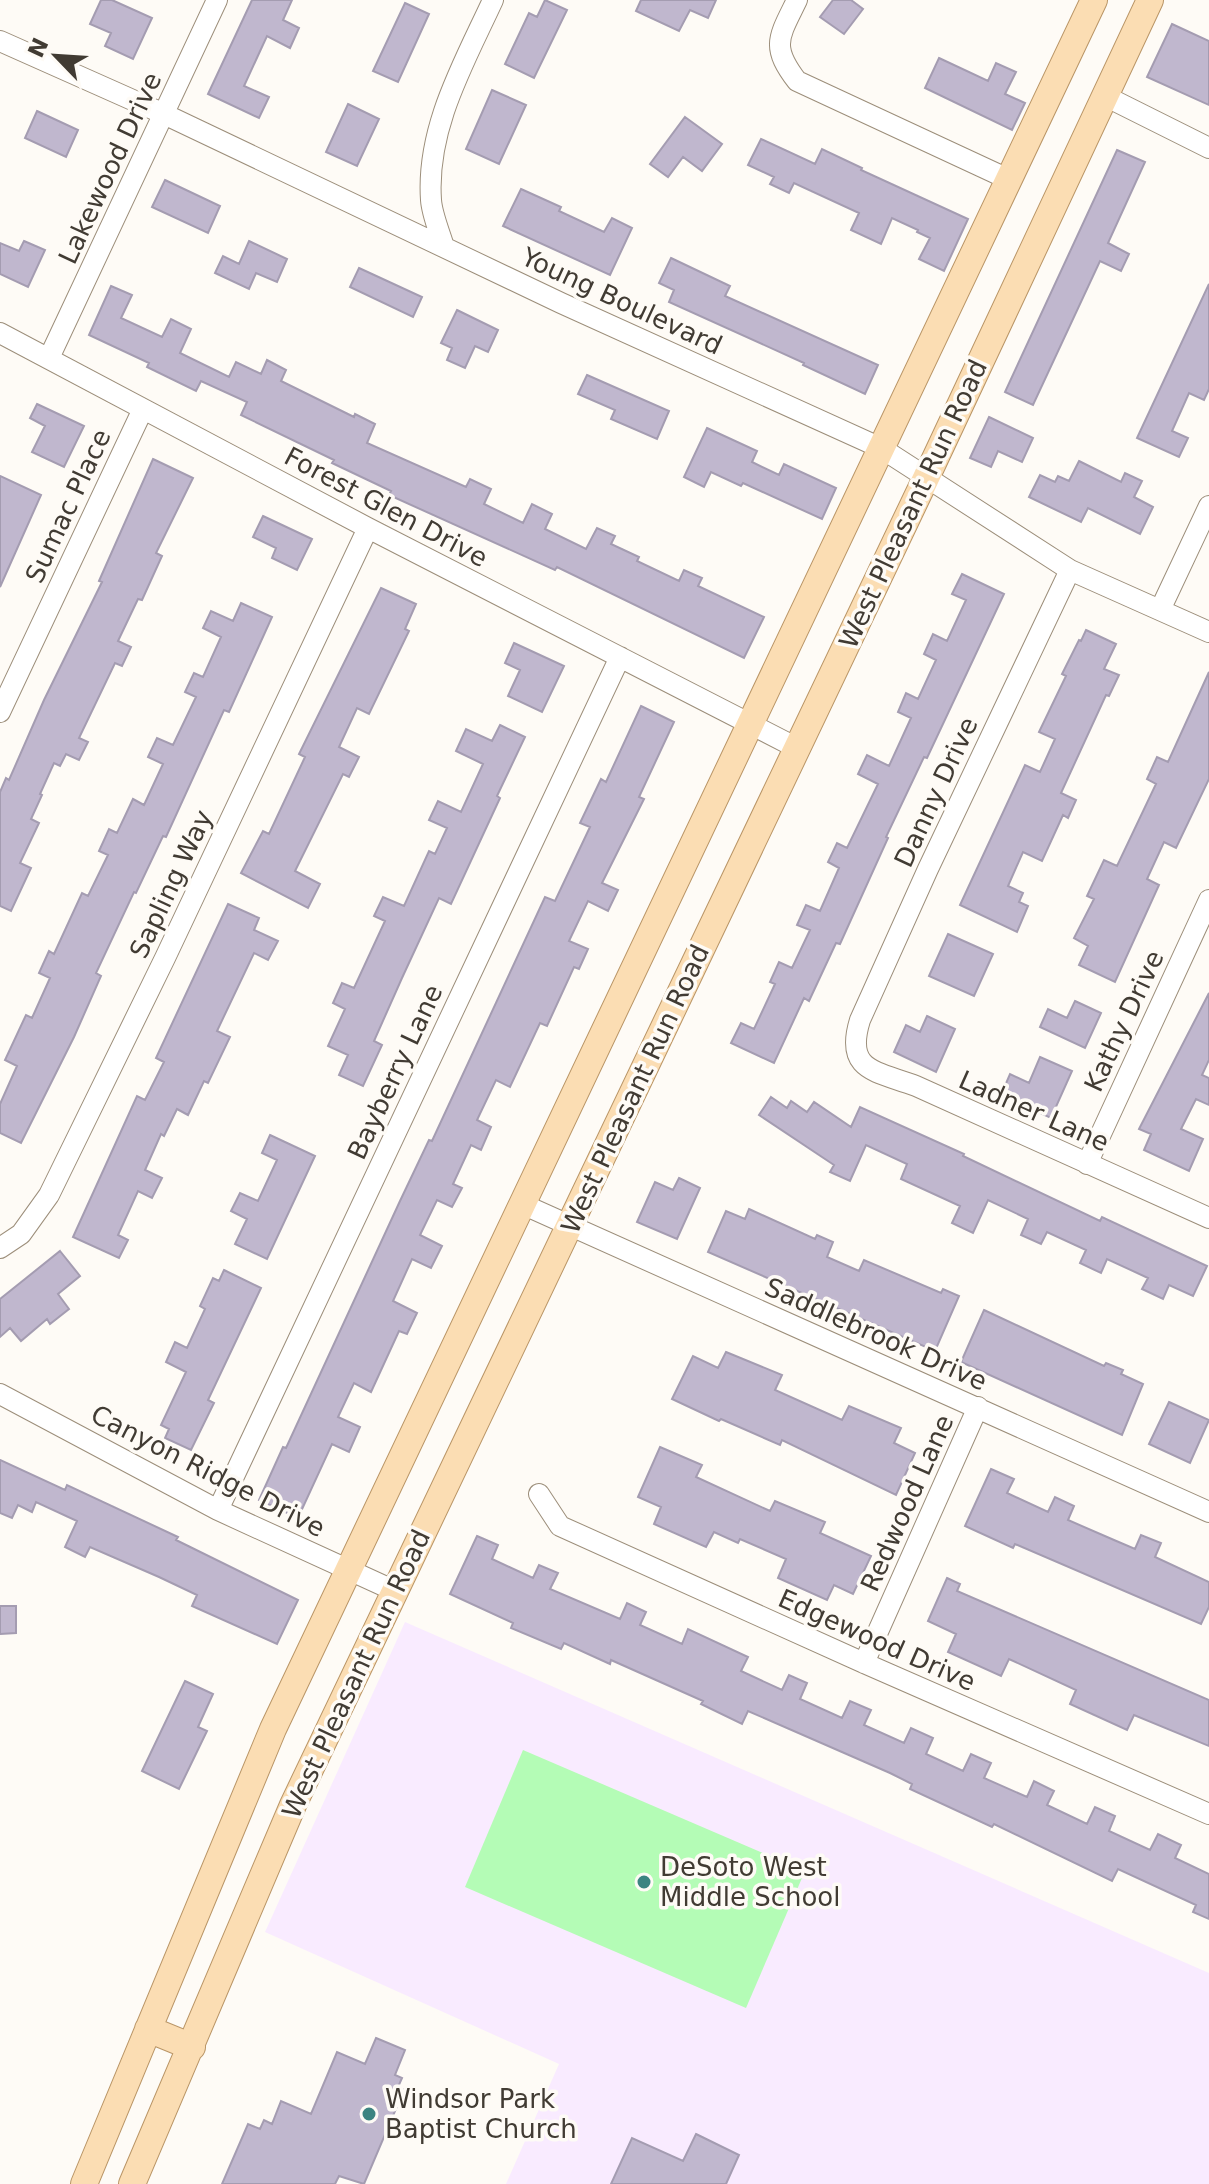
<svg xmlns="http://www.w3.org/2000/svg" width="1209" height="2184" font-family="'DejaVu Sans',sans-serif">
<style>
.education{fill:#f9ebff}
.green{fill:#b4fcb6}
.building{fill:#c0b7ce;stroke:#a49cb1;stroke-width:2}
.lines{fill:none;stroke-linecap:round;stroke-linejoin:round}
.minor-casing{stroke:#9c8e7a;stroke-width:22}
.major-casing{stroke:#b99566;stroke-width:28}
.minor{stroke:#fff;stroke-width:20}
.major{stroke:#fbddb3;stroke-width:26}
.poi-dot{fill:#3c8481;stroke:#fefbf6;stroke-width:3}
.labels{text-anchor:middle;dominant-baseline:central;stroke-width:7;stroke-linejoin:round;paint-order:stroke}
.street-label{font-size:26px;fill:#413b33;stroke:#fefbf6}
.poi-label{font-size:26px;fill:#413b33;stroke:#fefbf6;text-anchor:start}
</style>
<rect width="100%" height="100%" fill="#fefbf6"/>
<path class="education" d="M405 1622 1209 1973V2184H506L559 2064 265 1932Z"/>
<path class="green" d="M523 1750 805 1871 746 2008 465 1887Z"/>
<path class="building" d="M101 0H112L152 18 133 59 105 46 111 33 90 24Z
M252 0H292L283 20 299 28 290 48 267 36 244 86 269 97 259 118 208 94Z
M545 0 567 10 534 78 505 64 529 13 537 17Z
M641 0H716L708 18 690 10 679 31 636 11Z
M833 0H851L863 9 844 34 820 17Z
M405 3 429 14 398 82 373 71Z
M1172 24 1209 41V105L1147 77Z
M939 58 988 81 996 63 1016 72 1005 94 1025 103 1012 130 925 88Z
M492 90 526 105 499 164 466 149Z
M348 104 379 119 357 166 326 152Z
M37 111 78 130 66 157 25 138Z
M685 117 722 144 702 171 683 157 668 177 650 164Z
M761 139 815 164 822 149 862 168 861 170 968 219 944 271 919 259 930 238 917 232 918 230 892 218 881 244 851 230 859 213 794 183 789 193 770 184 774 177 748 165Z
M1117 150 1145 162 1108 243 1129 254 1121 271 1100 261 1033 405 1005 392Z
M165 180 220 206 208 233 152 207Z
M521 189 561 207 559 211 604 232 612 218 632 228 610 275 503 226Z
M24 241 45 250 28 287 0 274V243L19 251Z
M249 241 287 259 277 282 256 273 249 289 215 273 223 256 239 264Z
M671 258 730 286 725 296 878 365 865 394 803 365 804 363 669 302 674 290 659 283Z
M359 268 422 297 413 317 350 287Z
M1209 284V389L1204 400 1189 393 1172 431 1188 438 1179 457 1137 438Z
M111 286 132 295 121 318 162 337 171 319 191 329 180 353 229 377 236 362 261 374 267 360 286 370 281 381 354 417 355 414 375 424 367 443 466 487 470 479 491 489 484 504 523 523 532 504 552 514 545 529 586 549 597 528 615 536 611 544 639 557 637 561 679 581 684 570 702 578 698 586 764 617 744 658 557 567 555 570 389 495 391 491 332 463 334 460 241 415 247 402 201 381 196 391 147 367 149 363 89 335Z
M457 310 498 330 488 352 475 346 465 368 447 360 452 348 441 343Z
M587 375 669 411 657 439 611 419 615 410 578 394Z
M37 404 84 426 64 467 32 452 45 426 30 418Z
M989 417 1033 438 1022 462 998 451 991 467 970 458Z
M707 428 757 451 752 462 779 475 784 464 836 488 822 519 743 483 741 486 711 472 704 487 684 477Z
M153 459 193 478 156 553 162 556 142 600 138 599 118 641 131 647 122 666 115 663 79 738 88 742 79 760 66 754 60 766 54 763 40 794 42 795 31 819 39 823 20 863 31 868 11 911 0 906V792L6 778 9 780 44 700 102 582 99 581Z
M1079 461 1121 482 1125 473 1142 481 1134 497 1153 507 1140 534 1088 508 1081 522 1029 497 1040 475 1055 482 1058 476 1069 481Z
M0 476 41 495 0 587Z
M263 516 312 539 297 570 272 558 276 548 253 537Z
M962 574 1004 594 927 758 924 757 886 837 888 838 840 944 836 943 809 1001 804 998 774 1063 731 1043 741 1023 754 1029 775 984 770 982 779 962 792 968 810 930 797 925 806 905 820 911 839 868 828 862 837 843 847 848 878 784 858 774 867 755 889 766 911 718 898 712 906 693 918 699 936 660 924 654 933 634 947 641 966 600 952 594Z
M381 588 416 604 405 629 409 631 369 714 357 708 339 747 359 757 349 777 343 774 295 871 320 884 308 908 241 873 263 831 269 834 305 757 299 754Z
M241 603 272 617 229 712 224 710 166 837 163 836 136 893 134 892 96 973 101 976 74 1037 21 1143 0 1133V1104L17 1066 5 1060 26 1015 32 1018 50 978 39 973 49 951 54 954 82 893 88 896 108 855 99 851 109 829 117 833 133 799 144 805 163 764 148 757 157 738 173 745 196 697 185 692 194 673 203 677 221 637 203 628 211 611 233 621Z
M1086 630 1116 644 1104 669 1119 675 1109 696 1106 695 1061 793 1076 800 1068 818 1063 815 1042 861 1023 852 1008 886 1023 893 1019 902 1028 906 1017 932 960 905 1025 765 1040 772 1055 739 1039 732 1066 676 1062 674 1079 640 1081 641Z
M514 643 564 666 542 712 508 696 520 670 505 663Z
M1209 672V779L1176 848 1164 842 1147 879 1159 885 1115 982 1079 965 1088 946 1074 938 1094 899 1087 896 1104 860 1117 866 1156 784 1147 779 1157 757 1168 762Z
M641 706 674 722 639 797 644 799 602 883 618 890 608 911 588 901 569 941 588 949 579 969 574 967 547 1026 540 1023 510 1087 496 1080 477 1120 491 1127 481 1150 471 1145 453 1184 462 1188 452 1207 437 1200 420 1235 442 1246 431 1268 412 1259 393 1301 417 1313 407 1334 399 1331 371 1392 354 1383 338 1417 360 1427 349 1452 332 1444 298 1518 259 1500 283 1447 286 1448 400 1201 429 1140 432 1141 545 897 555 901 590 827 580 823 601 779 606 782Z
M500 725 525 737 497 796 500 798 451 904 439 898 402 978 374 1041 382 1045 363 1086 339 1075 348 1055 328 1046 345 1009 333 1003 342 983 354 988 385 921 374 916 383 897 404 906 429 851 435 854 447 828 429 820 438 801 461 812 483 764 456 751 466 729 492 741Z
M228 904 259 918 254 930 278 941 268 960 254 953 217 1031 230 1037 208 1083 204 1081 188 1115 177 1109 164 1136 161 1134 145 1170 162 1178 152 1198 138 1191 118 1235 128 1240 119 1258 73 1237 137 1096 145 1100 164 1062 156 1058Z
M948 934 993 954 974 996 929 976Z
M1209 993V1060L1202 1075 1209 1078V1105L1196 1099 1181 1129 1203 1139 1189 1171 1144 1150 1151 1134 1139 1129Z
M1075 1001 1101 1013 1085 1048 1040 1027 1048 1009 1067 1018Z
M927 1016 955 1029 936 1072 894 1052 906 1025 920 1032Z
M1040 1057 1072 1071 1051 1118 1001 1095 1010 1074 1029 1083Z
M771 1097 787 1108 791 1101 807 1112 814 1102 851 1127 860 1107 964 1154 963 1156 1100 1221 1102 1217 1207 1266 1193 1296 1169 1285 1163 1299 1142 1289 1148 1278 1107 1259 1101 1273 1080 1263 1086 1250 1047 1232 1041 1244 1021 1235 1028 1219 988 1200 973 1233 952 1223 960 1206 901 1179 907 1164 866 1145 850 1181 830 1172 834 1165 759 1115Z
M270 1135 315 1156 267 1259 235 1244 247 1219 231 1211 240 1193 258 1201 277 1160 262 1153Z
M679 1178 700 1188 677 1239 637 1222 655 1182 673 1190Z
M749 1209 815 1239 817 1235 833 1242 827 1257 859 1271 864 1260 941 1293 943 1289 959 1296 935 1351 708 1252 726 1211 745 1219Z
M60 1251 80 1276 58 1294 69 1309 50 1324 47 1319 21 1341 10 1328 0 1337V1299Z
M224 1270 261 1288 208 1400 214 1403 191 1450 165 1438 169 1429 161 1425 186 1372 166 1362 175 1342 187 1348 205 1309 200 1306 213 1278 219 1281Z
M984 1310 1104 1366 1106 1363 1123 1370 1121 1374 1143 1384 1122 1435 961 1362Z
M726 1352 782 1375 775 1390 842 1420 849 1406 901 1428 894 1443 915 1453 896 1495 782 1440 780 1445 721 1419 719 1421 672 1399 693 1356 718 1368Z
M1169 1402 1209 1420 1190 1463 1149 1444Z
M660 1447 702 1465 696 1477 770 1511 775 1501 825 1522 820 1533 871 1556 853 1594 834 1585 827 1600 778 1578 786 1559 740 1539 738 1543 714 1532 706 1547 654 1524 661 1507 638 1497Z
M0 1460 65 1490 67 1485 178 1537 176 1540 298 1600 277 1644 192 1606 197 1595 159 1577 90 1547 85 1557 65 1547 77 1521 36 1502 32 1512 18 1505 12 1518 0 1513Z
M991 1469 1014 1479 1007 1493 1048 1512 1055 1497 1074 1506 1068 1520 1114 1540 1135 1549 1141 1535 1161 1543 1155 1557 1209 1582V1607L1201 1624 1015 1544 1013 1548 965 1526Z
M477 1536 498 1545 492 1559 533 1578 539 1565 558 1573 550 1589 620 1619 627 1603 646 1612 640 1625 682 1644 688 1629 748 1657 741 1671 782 1690 789 1675 807 1683 800 1699 842 1718 850 1701 871 1710 864 1725 904 1743 911 1728 933 1738 926 1754 963 1771 971 1754 991 1763 984 1778 1027 1797 1034 1781 1054 1791 1047 1805 1087 1824 1095 1807 1115 1816 1109 1831 1150 1850 1158 1834 1181 1845 1175 1858 1209 1874V1919L1193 1912 1196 1905 1118 1869 1112 1881 994 1824 992 1827 910 1789 912 1784 890 1773 748 1711 742 1724 701 1704 703 1701 611 1660 610 1664 564 1643 561 1649 511 1628 513 1623 450 1594Z
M947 1578 960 1584 957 1591 1209 1700V1746L1134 1715 1127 1730 1070 1704 1076 1690 1009 1659 1001 1676 948 1652 956 1634 928 1621Z
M0 1606H16V1633L0 1634Z
M185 1681 213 1694 198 1727 207 1731 179 1789 142 1771Z
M376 2038 405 2050 395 2075 402 2078 398 2087 404 2090 364 2184 339 2176 335 2184H222L248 2124 260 2129 264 2120 272 2124 281 2101 311 2114 337 2052 365 2064Z
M696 2134 739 2155 726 2184H611L632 2138 683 2161Z"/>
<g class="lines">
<g class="minor-casing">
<path id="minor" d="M797 0C779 37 770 46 797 81L1008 179
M0 41 164 114 561 303 881 448 1070 570 1209 632
M1105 96 1209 148
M444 247C440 233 432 215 431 200 426 128 464 63 493 0
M0 333 368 528 797 748
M49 358 217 0
M1070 570 928 869 860 1020C844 1072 877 1071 916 1086L1209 1218
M1160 610 1209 506
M0 712 143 409
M1087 1164 1209 900
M522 1204 1209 1512
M0 1248 21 1234 49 1195 165 958 368 528
M0 1394 218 1510 395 1591
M539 1494 560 1526 864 1663 1209 1814
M218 1510 620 657
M864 1663 978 1407"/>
</g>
<g class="major-casing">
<path id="major" d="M148 2029 192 2047
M84 2184 273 1729 1094 0
M132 2184 293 1805 926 478 1150 0"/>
</g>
<use href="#minor" class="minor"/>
<use href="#major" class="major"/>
</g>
<g class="poi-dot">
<circle cx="644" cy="1882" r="8"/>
<circle cx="369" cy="2114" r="8"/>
</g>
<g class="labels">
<g class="street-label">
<text transform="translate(110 168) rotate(-65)">Lakewood Drive</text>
<text transform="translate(622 301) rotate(25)">Young Boulevard</text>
<text transform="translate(913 504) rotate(-65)">West Pleasant Run Road</text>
<text transform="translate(68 506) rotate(-65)">Sumac Place</text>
<text transform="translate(386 507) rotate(28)">Forest Glen Drive</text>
<text transform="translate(936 792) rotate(-65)">Danny Drive</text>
<text transform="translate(171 884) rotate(-65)">Sapling Way</text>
<text transform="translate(1124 1021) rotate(-65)">Kathy Drive</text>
<text transform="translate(395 1072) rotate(-65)">Bayberry Lane</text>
<text transform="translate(635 1089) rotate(-65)">West Pleasant Run Road</text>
<text transform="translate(1034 1111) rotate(24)">Ladner Lane</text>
<text transform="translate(876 1334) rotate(24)">Saddlebrook Drive</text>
<text transform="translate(208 1471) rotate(27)">Canyon Ridge Drive</text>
<text transform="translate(907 1503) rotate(-66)">Redwood Lane</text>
<text transform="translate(877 1640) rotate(24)">Edgewood Drive</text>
<text transform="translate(356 1674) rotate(-65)">West Pleasant Run Road</text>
</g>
<g class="poi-label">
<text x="660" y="1867">DeSoto West<tspan x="660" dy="30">Middle School</tspan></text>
<text x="385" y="2099">Windsor Park<tspan x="385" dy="30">Baptist Church</tspan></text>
</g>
</g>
<g transform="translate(56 56) rotate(295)" stroke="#fefbf6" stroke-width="6" paint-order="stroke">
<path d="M0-6L14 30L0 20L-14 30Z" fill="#413b33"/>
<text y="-12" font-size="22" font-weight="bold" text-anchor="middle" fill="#413b33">N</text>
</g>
</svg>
